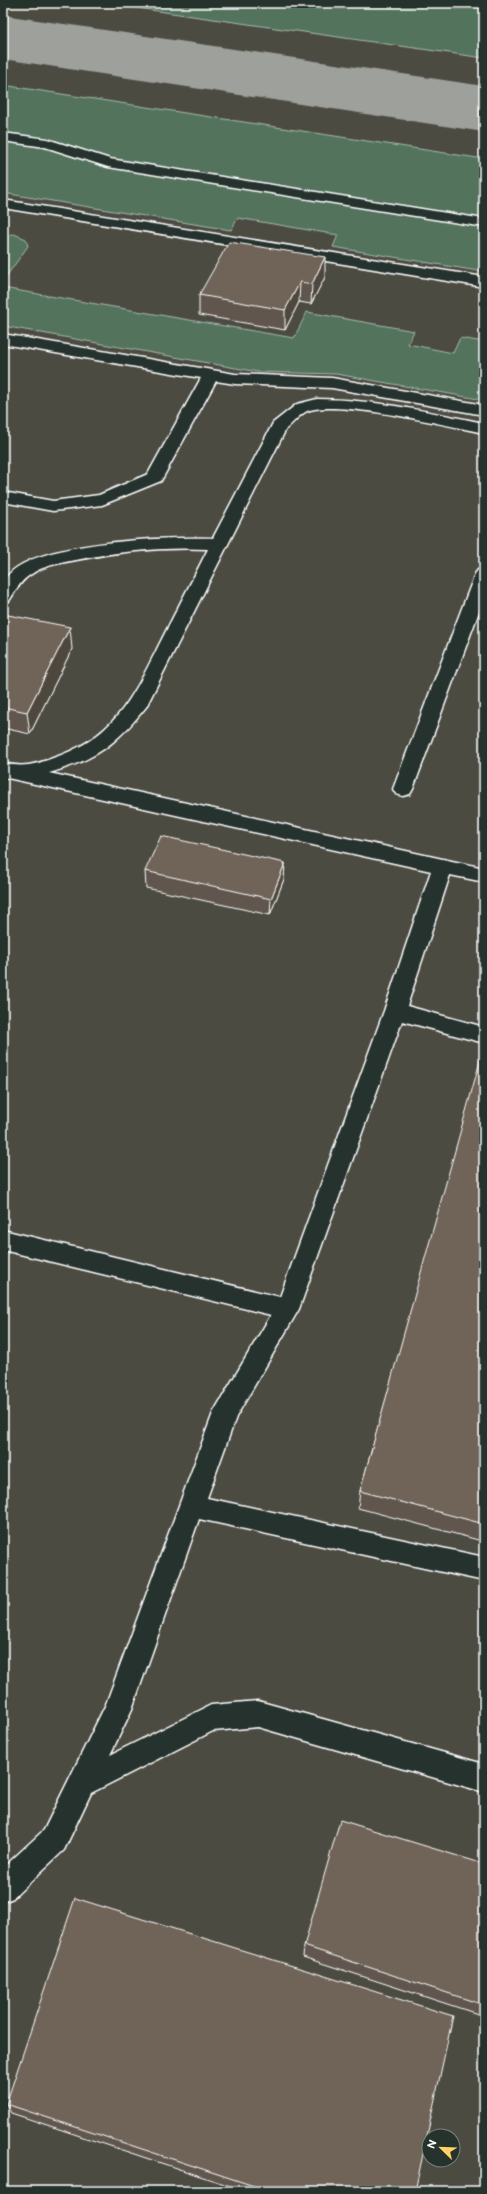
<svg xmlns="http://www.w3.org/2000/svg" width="487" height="2194" font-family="'Balsamiq Sans',sans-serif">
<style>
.built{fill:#4c4c43;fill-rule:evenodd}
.green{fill:#52735d;stroke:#a8b9ae}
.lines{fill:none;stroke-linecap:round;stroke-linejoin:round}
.taxiway{fill:#9ea09c;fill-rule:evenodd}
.lane-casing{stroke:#fff;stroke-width:3}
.lane{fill:#26332d;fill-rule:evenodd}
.wall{fill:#60564d;stroke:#fff}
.shaded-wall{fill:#4e463e;stroke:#fff}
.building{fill:#706459;stroke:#fff}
</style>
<rect width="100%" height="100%" fill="#3c423a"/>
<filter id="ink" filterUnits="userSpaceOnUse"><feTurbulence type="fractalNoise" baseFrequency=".025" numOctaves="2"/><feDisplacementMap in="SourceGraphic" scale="8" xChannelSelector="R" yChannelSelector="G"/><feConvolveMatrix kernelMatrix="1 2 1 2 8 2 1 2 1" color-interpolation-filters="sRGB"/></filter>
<g filter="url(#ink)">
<path class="built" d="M3 3H484V2191H3ZM429 2136H453V2160H429Z"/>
<path class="green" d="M102 3H449L484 8V58Z
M3 85 484 159V272L333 247 338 235 238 218 231 230 3 193Z
M14 234 26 239 28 246 3 281V235Z
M3 288 294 338 307 312 414 331 408 344 453 353 460 338 484 342V400L336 374 258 372 3 326Z"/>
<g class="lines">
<path class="taxiway" d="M3 15 484 86V132L3 59Z"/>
<g class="lane-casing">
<path id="lane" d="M3 133 47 139 110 159 484 219V227L108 167 45 147 3 141Z
M3 200 484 277V287L3 208Z
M3 334 235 374 332 378 484 405V415L332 388 235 384 216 381 161 481 102 505 53 511 3 502V492L53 501 99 495 148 474 201 378 3 344Z
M317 399C374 399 429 412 484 423V433C450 426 335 399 307 411 299 415 293 423 286 429L146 707C115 745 97 759 49 773L484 868V882L450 875 407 1006 484 1027V1043L402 1021 299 1309 236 1417 207 1498 484 1557V1581L199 1519 132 1709 110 1755 211 1705 258 1701 484 1764V1792L258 1727 213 1731 91 1793 64 1850 13 1898 3 1902V1868L44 1830 106 1704 213 1413 271 1315 3 1250V1230L280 1297 384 1011 431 871 3 777V763C23 768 34 765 53 758 117 737 134 694 162 639 177 609 193 579 208 549 163 547 120 551 76 560 60 563 44 565 30 575 20 581 15 592 9 601L3 603C3 597 1 587 4 582 21 540 173 537 213 538L273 423 297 404Z
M484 568V598L413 789 410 794 403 796 396 794 393 789 475 574 478 570Z"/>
</g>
<use href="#lane" class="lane"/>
</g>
<path class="wall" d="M325 277 311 304 299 302 285 330 199 315V295Z
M3 614 72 649 30 734 3 728Z
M285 863 284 879 270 915 146 888 145 871Z
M484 1054V1533L482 1541 358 1508 360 1491Z
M484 1864V2016L303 1957 304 1946Z
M6 2104 415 2191H245L11 2113Z"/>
<path class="shaded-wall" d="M325 257V277L311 304 312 284Z
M300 282 299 302 285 330V310Z
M70 627 72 649 30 734 27 712Z
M285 863 284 879 270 915 271 899Z"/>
<path class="building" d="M229 242 325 257 312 284 300 282 285 310 199 295Z
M3 614 70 627 27 712 3 707Z
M161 836 285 863 271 899 145 871Z
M482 1054H484V1524L360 1491Z
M340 1820 484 1864V2005L304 1946Z
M75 1898 453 2016 415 2191H269L6 2104Z"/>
</g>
<rect width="487" height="2194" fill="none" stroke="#26332d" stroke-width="16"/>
<rect x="8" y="8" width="471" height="2178" fill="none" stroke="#fff" stroke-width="1.5" filter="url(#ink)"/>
<g transform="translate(441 2148) rotate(293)"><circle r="19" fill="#26332d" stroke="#7d8581"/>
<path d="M0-3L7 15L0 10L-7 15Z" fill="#ffd166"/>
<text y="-6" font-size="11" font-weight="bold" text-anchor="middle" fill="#ffffff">N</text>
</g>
</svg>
